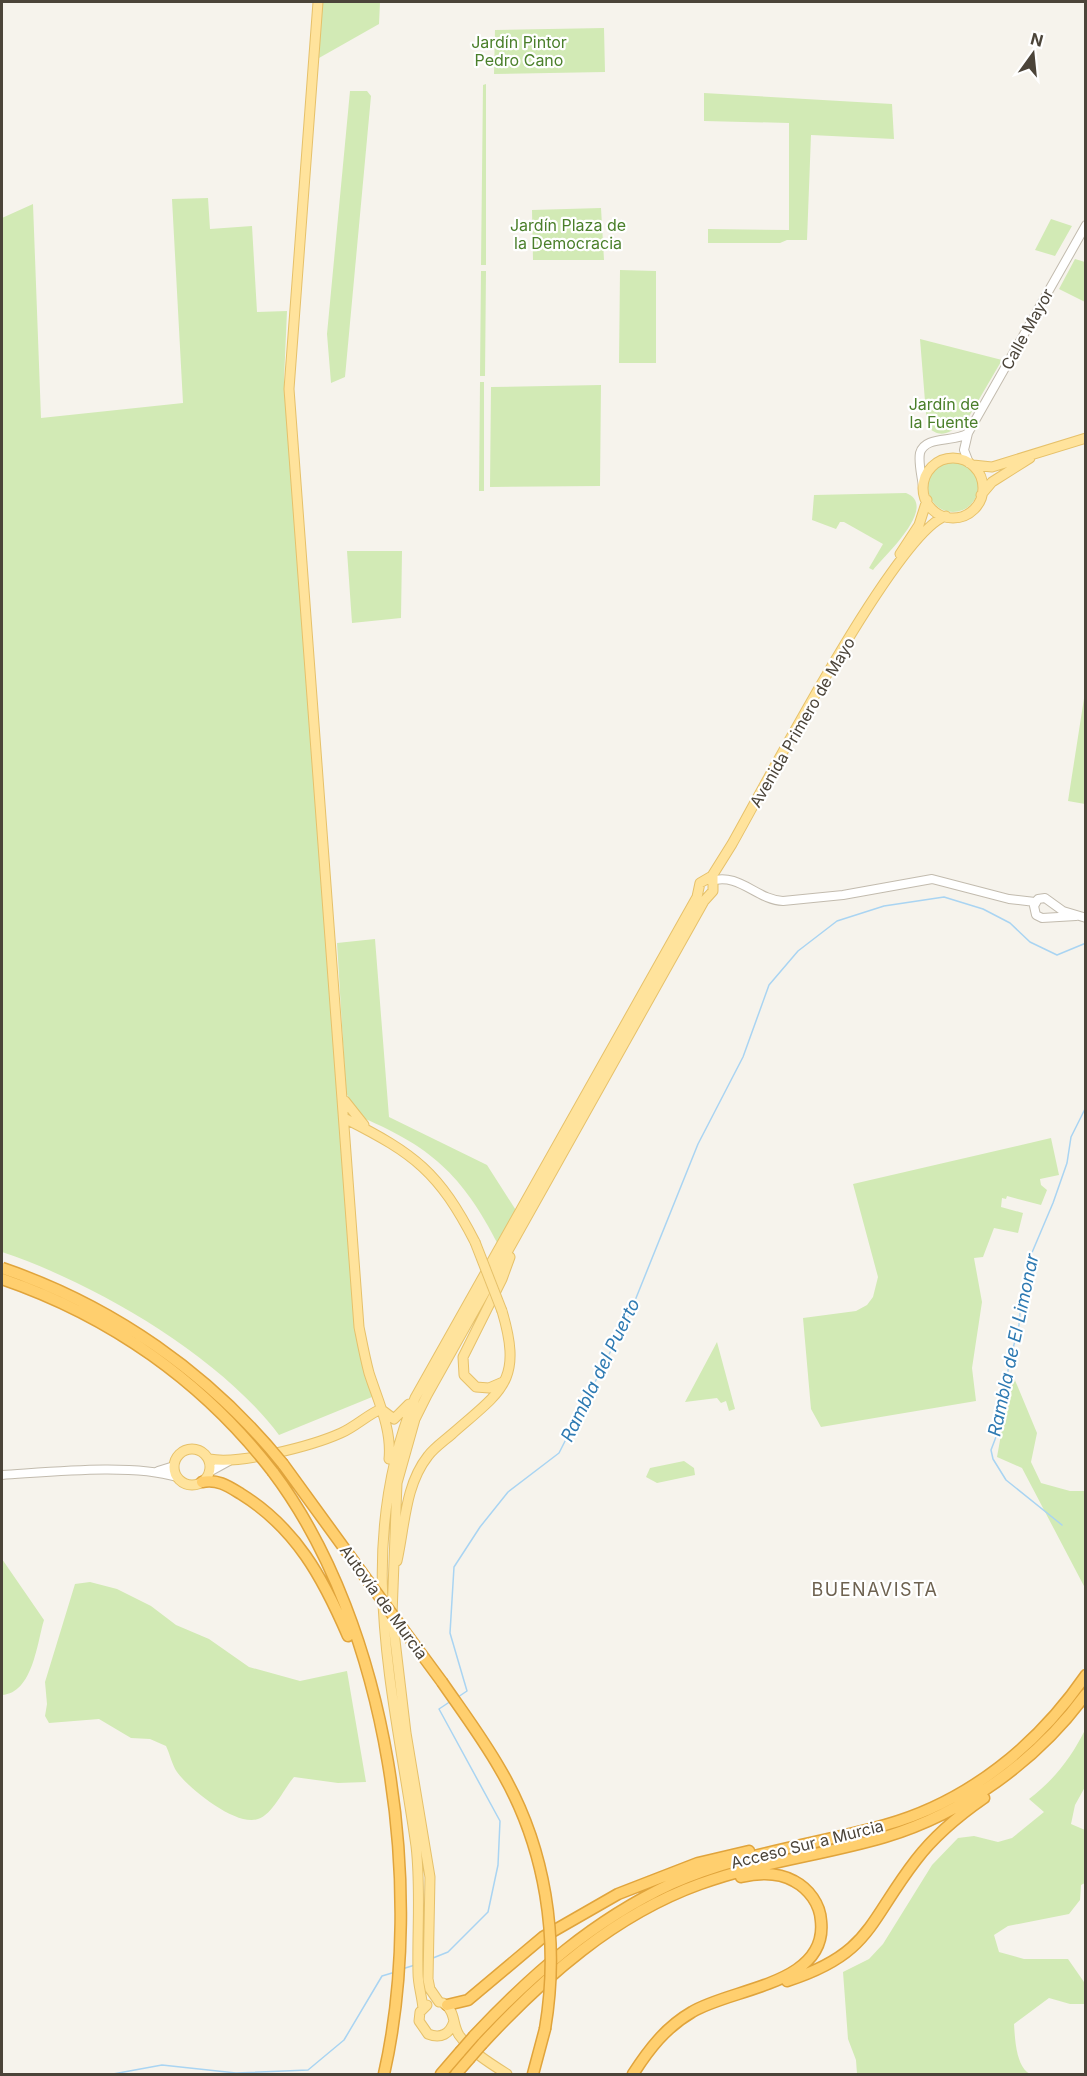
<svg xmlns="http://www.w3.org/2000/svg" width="1087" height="2076" font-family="Inter,sans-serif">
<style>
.green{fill:#d2eab5}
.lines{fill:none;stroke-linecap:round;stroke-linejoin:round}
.stream{stroke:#a9d4f2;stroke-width:1.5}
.minor-casing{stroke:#c2bbae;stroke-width:10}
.major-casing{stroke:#e6c16a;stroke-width:11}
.highway-casing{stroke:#e0a43c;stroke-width:13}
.minor{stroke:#fff;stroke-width:8}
.major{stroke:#ffe39c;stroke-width:9}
.highway{stroke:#ffcf6e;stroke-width:10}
.major-bridge-casing{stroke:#e6c16a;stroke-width:11;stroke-linecap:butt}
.highway-bridge-casing{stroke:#e0a43c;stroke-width:13;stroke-linecap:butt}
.major-bridge{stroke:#ffe39c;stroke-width:9}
.highway-bridge{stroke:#ffcf6e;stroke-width:10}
.labels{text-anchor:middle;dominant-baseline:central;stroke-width:4.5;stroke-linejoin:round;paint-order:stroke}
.park-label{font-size:16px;fill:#4a7f2a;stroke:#fff}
.street-label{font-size:16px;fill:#4b4439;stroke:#fff}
.water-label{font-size:18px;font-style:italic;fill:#2e7ab2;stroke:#fff}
.neighbourhood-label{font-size:18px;letter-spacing:1.5px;fill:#6e6250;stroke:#fff}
</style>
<rect width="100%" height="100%" fill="#f6f3ec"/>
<path class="green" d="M321 2H380L379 24 319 58Z
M604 28 605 72 494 74 495 30Z
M486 84V265H481L483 85Z
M350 91H367L371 96 345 377 331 383 327 334Z
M704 93 892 104 894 139 811 135 807 240H787L780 243H708V229L789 230V123L704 121Z
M208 198 210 229 252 226 257 312 287 311 284 380 359 1327 377 1395 279 1435C220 1356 95 1283 2 1252V218L33 204 41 418 183 403 172 199Z
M601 208 604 260H533L532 210Z
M1051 219 1072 226 1055 256 1035 250Z
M1075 259 1085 262V302L1059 289Z
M620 270 656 271V363H619Z
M481 271H486L485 376H480Z
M920 339 1002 360 964 425 959 424C949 435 938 438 927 426Z
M480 382H484V491H479Z
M601 385 600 486 490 487 491 387Z
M928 487a25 25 0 1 1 50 0a25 25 0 1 1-50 0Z
M906 493C939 506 886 554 873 570L869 568 883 544 844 522H840L836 529 812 520 814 495Z
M347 551H402L401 618 352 623Z
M1085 692V804L1068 801Z
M375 939 389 1117 487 1165 519 1215 499 1246C462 1174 431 1146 356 1115L346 1092 337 943Z
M1051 1138 1059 1175 1040 1179 1041 1185 1047 1190 1041 1205 1007 1196 1006 1199 1002 1198 1001 1207 1023 1213 1018 1233 994 1228 983 1257 974 1258 982 1302 972 1368 976 1401 821 1427 811 1409 803 1318 856 1311 867 1305 873 1297 878 1277 853 1184Z
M717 1342 735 1409 729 1411 726 1401 721 1403 717 1398 685 1402Z
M1012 1373 1037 1433 1031 1462 1041 1483 1070 1491H1085V1588L1022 1468 997 1457Z
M684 1461 694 1468 695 1475 657 1483 646 1477 650 1468Z
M2 1559 44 1620C37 1643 33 1693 2 1695Z
M90 1582 117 1589 151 1606 176 1625 209 1639 249 1667 300 1681 347 1671 366 1782 338 1783 294 1777C283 1790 273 1814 258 1819 237 1827 189 1789 177 1772 172 1765 170 1754 166 1746L150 1739 131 1738 99 1719 49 1723 45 1716 47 1704 45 1682 75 1584Z
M1085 1730V1787L1075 1805 1071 1824 1085 1830V1883L1081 1885 1080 1900 1069 1914 1008 1926 994 1935 999 1952 1024 1959H1068L1084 1982 1085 2004H1070L1049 1998 1014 2024C1015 2039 1016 2067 1030 2074H857L856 2060 848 2039 843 1972 869 1959 883 1944 932 1865 958 1838 974 1836 998 1842 1012 1838 1044 1812 1029 1799C1054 1780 1071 1758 1085 1730Z"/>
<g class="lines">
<path class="stream" d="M1062 1525 1006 1480 993 1459 991 1450 999 1429 1009 1364 1019 1325 1023 1281 1028 1262 1053 1203 1067 1163 1071 1137 1086 1107
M458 1697 467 1691 450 1633 454 1567 480 1527 508 1492 559 1453 630 1313 698 1144 743 1057 769 985 798 951 837 921 884 906 944 897 983 909 1010 923 1030 942 1057 955 1086 943
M433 1958 448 1952 488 1912 498 1865 500 1821 439 1709 451 1701
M402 1969 415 1965
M113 2074 162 2065 236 2073 308 2070 344 2040 382 1976 392 1973"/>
<g class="minor-casing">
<path id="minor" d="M969 463 964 450 968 433 1086 225
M923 487C922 477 918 463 920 453 925 435 955 443 968 433
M711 881C739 872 757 900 783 901L843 895 932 879 1009 899 1035 902
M1076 916 1042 918 1036 915 1034 906 1038 899 1045 898 1063 911 1086 918
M158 1471 174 1466
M209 1472 229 1461
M2 1475C50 1472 132 1463 177 1477"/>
</g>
<g class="major-casing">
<path id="major" d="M318 2 289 389 359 1327C362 1342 365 1358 369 1373 378 1401 392 1429 389 1459
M923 488a30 30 0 1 1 60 0a30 30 0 1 1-60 0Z
M973 465 992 467 1086 438
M981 495 992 482 1030 458
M900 554 919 525 927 500
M345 1101 364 1125
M346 1119C415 1154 439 1172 475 1242
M503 1382 489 1388 476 1387 464 1375 463 1357 502 1279 510 1257
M382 1410 394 1419 409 1404
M174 1467a18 18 0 1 1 36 0a18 18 0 1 1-36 0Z
M209 1459C239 1465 312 1446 341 1433 355 1427 367 1415 381 1409
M397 1561C405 1525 405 1485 428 1456 434 1448 444 1441 452 1434 502 1390 523 1382 502 1311
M439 2002 430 1989 428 1979 430 1877 406 1733 392 1615 397 1483 415 1419 427 1395 704 901 713 891V875
M443 2003C456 2011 452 2024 459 2035 470 2051 491 2064 507 2074
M427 2005 420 2012 419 2021 428 2034C441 2039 450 2034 454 2021
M423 2009C422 1996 418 1985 418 1973 417 1931 421 1888 416 1846 394 1691 353 1550 415 1398L697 897 700 883 712 876 732 844C764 788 897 531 946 516"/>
</g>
<g class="highway-casing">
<path id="highway" d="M283 1464 368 1581
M273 1472C389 1626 426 1889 384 2074
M202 1482C218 1479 228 1486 241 1494 296 1528 323 1578 348 1636
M400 1625 442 1682
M787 1981C871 1954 868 1922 916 1860 935 1835 958 1816 984 1798
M447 2005 468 2000 543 1937 618 1894 698 1863 749 1851
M474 2036C532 1974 594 1920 671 1884 740 1853 814 1845 885 1825 968 1802 1038 1745 1086 1675
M482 2044C544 1977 614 1915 700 1884 760 1862 824 1855 885 1837 964 1813 1037 1761 1086 1694
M441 2074 460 2052
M456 2074 469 2059
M533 2074 545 2029
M633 2074C649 2049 666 2027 692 2012 731 1988 828 1985 821 1921 820 1904 809 1889 794 1881 778 1872 758 1873 741 1877"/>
</g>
<use href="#minor" class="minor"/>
<use href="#major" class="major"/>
<use href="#highway" class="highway"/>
<g class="major-bridge-casing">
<path id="major-bridge" d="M475 1242 502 1311"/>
</g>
<g class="highway-bridge-casing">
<path id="highway-bridge" d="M2 1268C113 1306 209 1373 283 1464
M2 1279C110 1316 203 1381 273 1472
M368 1581 400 1625
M442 1682C462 1711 483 1739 500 1769 546 1847 560 1940 545 2029
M460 2052 474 2036
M469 2059 482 2044"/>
</g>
<use href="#major-bridge" class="major-bridge"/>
<use href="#highway-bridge" class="highway-bridge"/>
</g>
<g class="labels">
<g class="park-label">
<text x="519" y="42">Jardín Pintor<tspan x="519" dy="18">Pedro Cano</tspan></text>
<text x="568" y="225">Jardín Plaza de<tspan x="568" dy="18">la Democracia</tspan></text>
<text x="944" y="404">Jardín de<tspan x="944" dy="18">la Fuente</tspan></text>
</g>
<g class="street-label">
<text transform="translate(1027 329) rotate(-61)">Calle Mayor</text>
<text transform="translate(802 722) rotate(-60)">Avenida Primero de Mayo</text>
<text transform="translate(384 1602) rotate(54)">Autovía de Murcia</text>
<text transform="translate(807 1844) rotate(-14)">Acceso Sur a Murcia</text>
</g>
<g class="water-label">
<text transform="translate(1013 1345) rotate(-78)">Rambla de El Limonar</text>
<text transform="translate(600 1370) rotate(-64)">Rambla del Puerto</text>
</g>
<g class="neighbourhood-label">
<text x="875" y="1589">BUENAVISTA</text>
</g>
</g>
<rect width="1087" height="2076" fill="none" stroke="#4b4439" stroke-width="6"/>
<g transform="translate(1033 54) rotate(15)" stroke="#ffffff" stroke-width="4.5" paint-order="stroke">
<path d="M0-4.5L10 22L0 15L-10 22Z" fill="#4b4439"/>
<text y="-9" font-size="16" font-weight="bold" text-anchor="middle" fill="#4b4439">N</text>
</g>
</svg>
